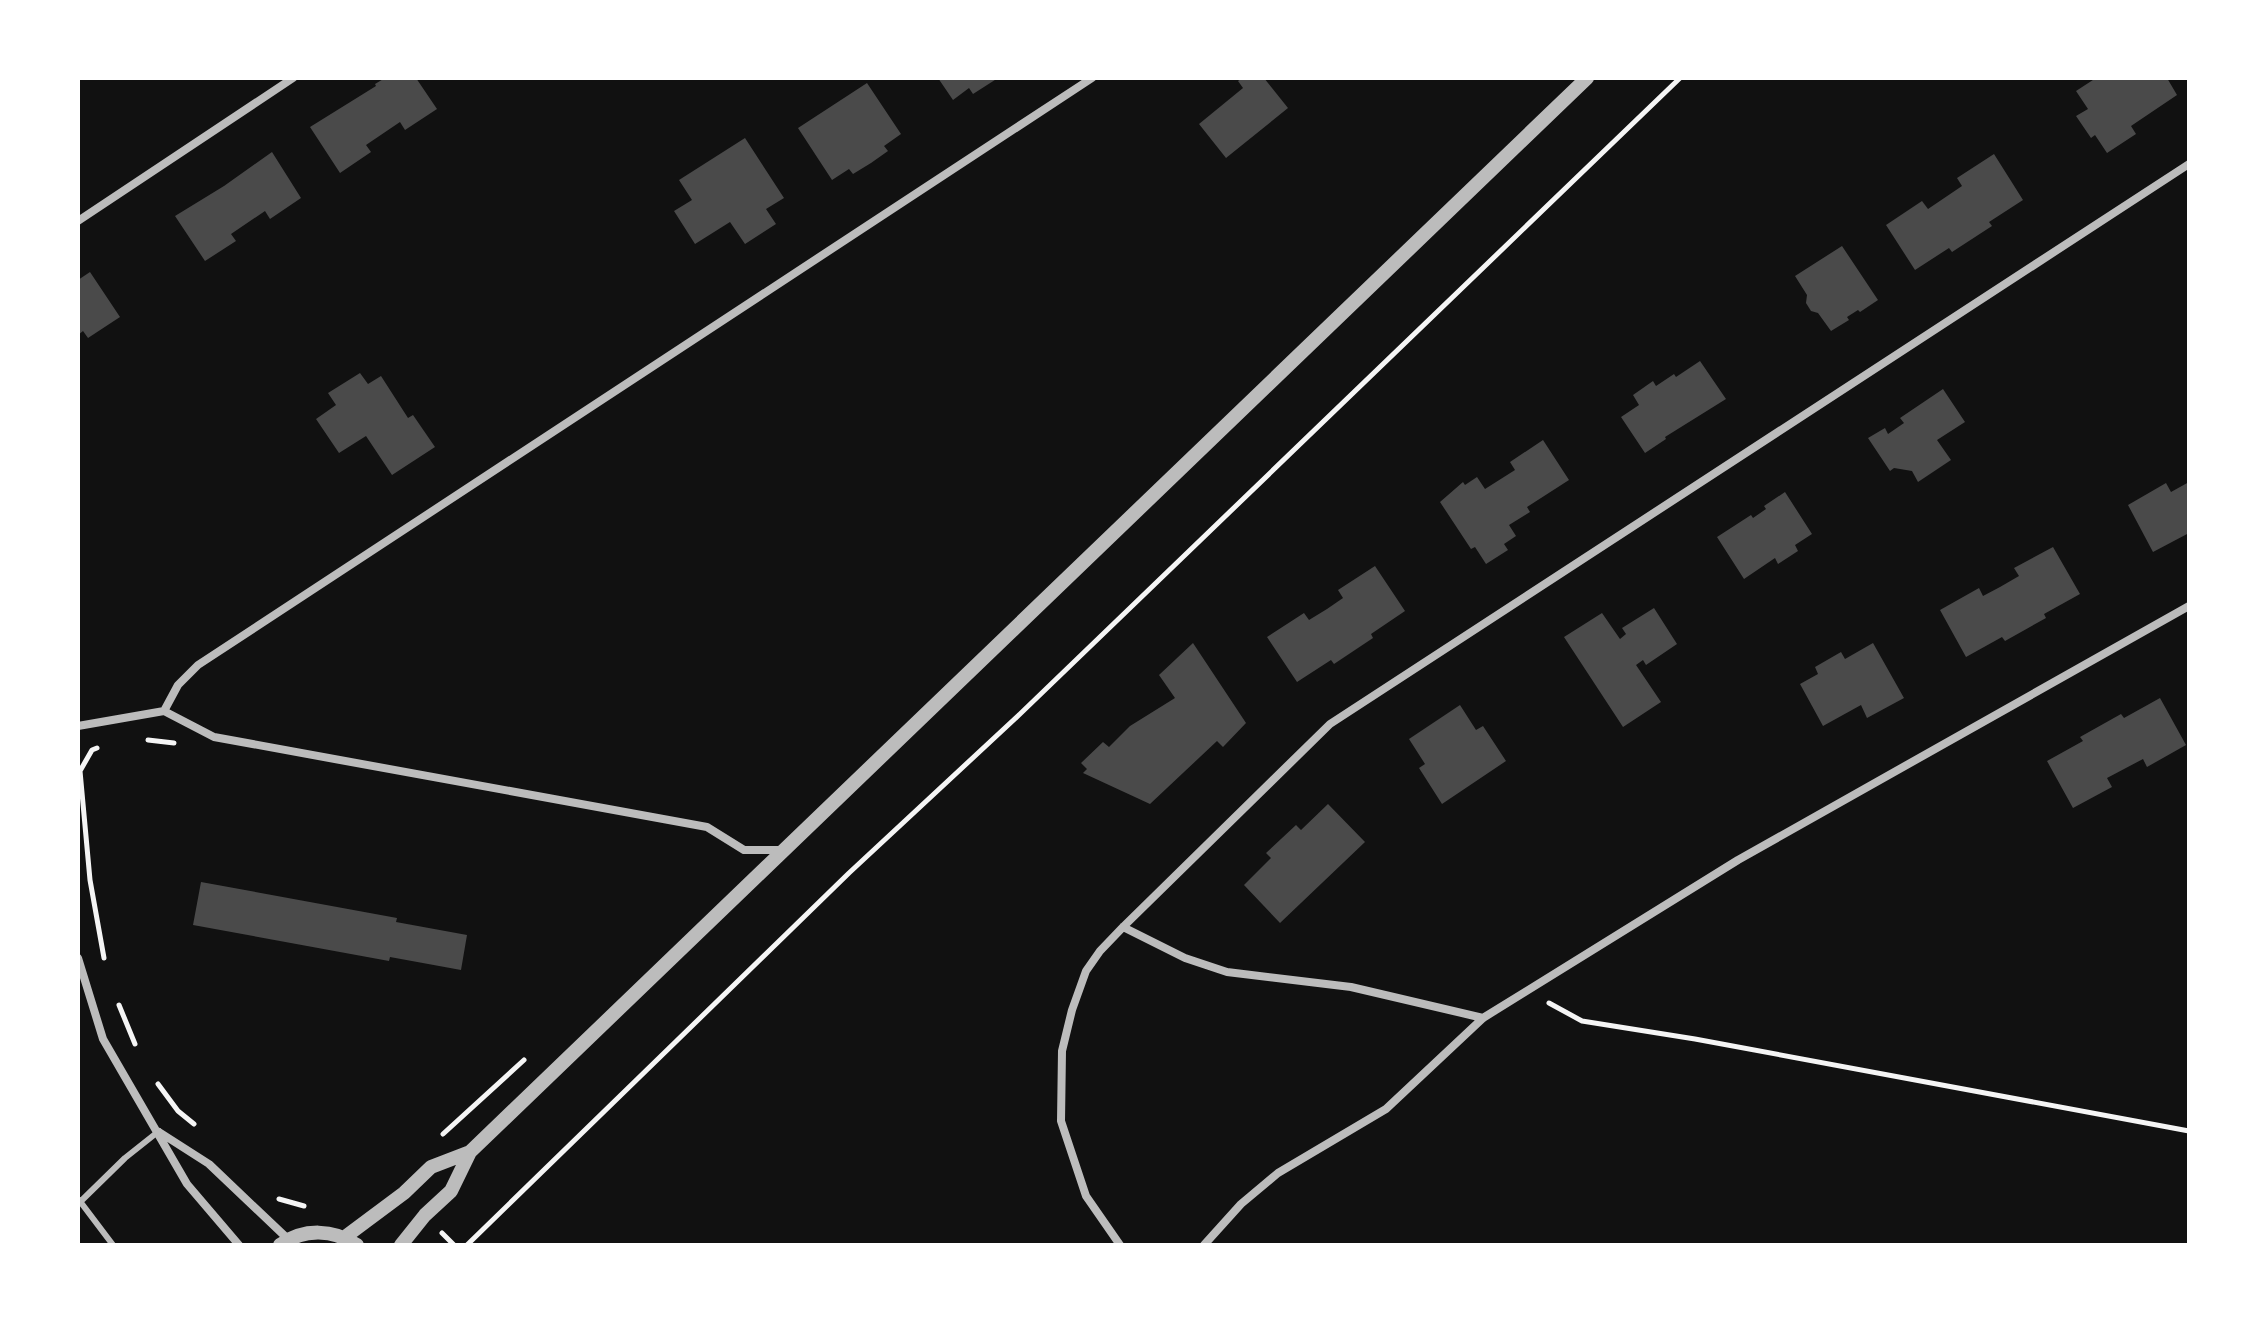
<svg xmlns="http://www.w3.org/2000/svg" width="2267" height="1323" font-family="'Work Sans',sans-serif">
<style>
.building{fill:#4a4a4a}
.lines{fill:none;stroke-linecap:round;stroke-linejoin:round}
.path{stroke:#f5f5f5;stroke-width:5}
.service{stroke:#bcbcbc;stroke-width:6}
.minor{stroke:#bcbcbc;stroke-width:8}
.tertiary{stroke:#bcbcbc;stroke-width:14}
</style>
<rect width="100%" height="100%" fill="#111"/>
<path class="building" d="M385 78H416L437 109 405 130 400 122 366 145 371 152 340 173 310 127 376 86 375 84Z
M938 78H998L973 94 969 88 953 100Z
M1242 78H1264L1288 108 1226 158 1199 124 1243 88 1238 81Z
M2096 78H2167L2177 95 2131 126 2136 134 2107 153 2095 135 2091 138 2076 116 2088 109 2076 91Z
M867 83 901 134 884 146 888 151 871 163 853 174 849 169 832 180 798 128Z
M745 138 784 198 766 209 776 224 745 244 730 222 695 244 674 211 692 200 679 180Z
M272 152 301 198 270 219 265 211 231 234 236 241 205 261 175 216 224 186Z
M1994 154 2023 200 1989 222 1992 226 1952 252 1949 248 1915 270 1886 225 1922 201 1928 209 1962 186 1957 178Z
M1842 246 1878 300 1860 312 1858 310 1847 317 1849 320 1831 331 1818 313 1811 311 1806 303 1807 295 1795 276Z
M90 272 120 317 88 338 83 331 78 335V280Z
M1700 361 1726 399 1665 437 1666 439 1645 453 1621 417 1639 405 1633 395 1653 381 1656 386 1674 374 1676 377Z
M360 373 368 384 381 376 408 418 413 415 435 447 392 475 366 436 339 453 316 419 336 405 328 393Z
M1943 389 1965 422 1937 440 1951 460 1918 482 1912 471 1894 468 1890 471 1868 438 1885 428 1888 434 1904 423 1900 418Z
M1543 440 1569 480 1527 507 1530 512 1509 525 1516 536 1504 544 1508 550 1486 564 1475 547 1471 549 1440 502 1463 482 1465 485 1477 477 1485 489 1515 470 1510 462Z
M2189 482V533L2153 552 2128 505 2166 483 2171 492Z
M1785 492 1812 534 1795 545 1798 551 1778 564 1775 558 1744 579 1717 537 1751 515 1753 518 1766 509 1764 506Z
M2053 547 2080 594 2044 614 2046 618 2005 641 2002 637 1966 657 1940 610 1979 588 1983 596 2000 587 2019 576 2014 568Z
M1375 566 1405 611 1371 634 1373 638 1334 664 1331 660 1297 682 1267 637 1304 613 1309 620 1327 609 1343 598 1338 590Z
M1654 608 1677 644 1646 665 1643 660 1636 665 1661 702 1623 727 1564 637 1602 613 1620 639 1626 634 1622 628Z
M1193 643 1246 723 1223 747 1217 741 1150 804 1083 773 1087 769 1081 763 1103 742 1109 747 1130 726 1175 698 1159 675Z
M1873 643 1904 698 1867 718 1861 705 1823 726 1800 684 1818 674 1815 667 1841 652 1845 659Z
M2160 698 2186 745 2147 767 2143 759 2107 778 2112 787 2073 808 2047 761 2083 741 2080 737 2121 714 2124 718Z
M1460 705 1476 730 1483 726 1506 761 1442 804 1419 768 1425 764 1409 739Z
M1328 804 1365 842 1280 923 1244 885 1271 858 1266 853 1296 825 1301 830Z
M201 882 397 918 396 922 467 935 461 970 390 957 389 961 193 925Z"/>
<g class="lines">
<path class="path" d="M148 740 174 743
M97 748 92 750 80 771 90 880 104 958
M1549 1003 1582 1021 1695 1039 2189 1131
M119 1005 135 1044
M158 1084 178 1111 194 1124
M443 1134 524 1060
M279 1199 304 1206
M442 1233 454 1245
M467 1245 849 873 1020 714 1680 78"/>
<path class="service" d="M79 1200 113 1245
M78 1204 125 1158 159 1131"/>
<path class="minor" d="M78 221 293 78
M164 711 178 685 198 665 1092 78
M78 726 164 711 214 737 707 827 744 850H782
M1123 927 1185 958 1227 972 1351 987 1483 1018
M78 958 103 1039 187 1184 239 1245
M159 1132 209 1164 289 1240
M1120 1245 1086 1196 1061 1121 1062 1051 1072 1010 1086 971 1100 951 1123 927 1330 724 2189 164
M1204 1245 1241 1204 1278 1173 1386 1109 1483 1018 1738 860 2189 606"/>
<path class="tertiary" d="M345 1237 404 1193 431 1167 470 1152
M280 1245C304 1228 333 1229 357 1245
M401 1245 425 1215 451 1191 470 1152 1587 78"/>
</g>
<rect width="2267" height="1323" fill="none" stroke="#ffffff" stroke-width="160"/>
</svg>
